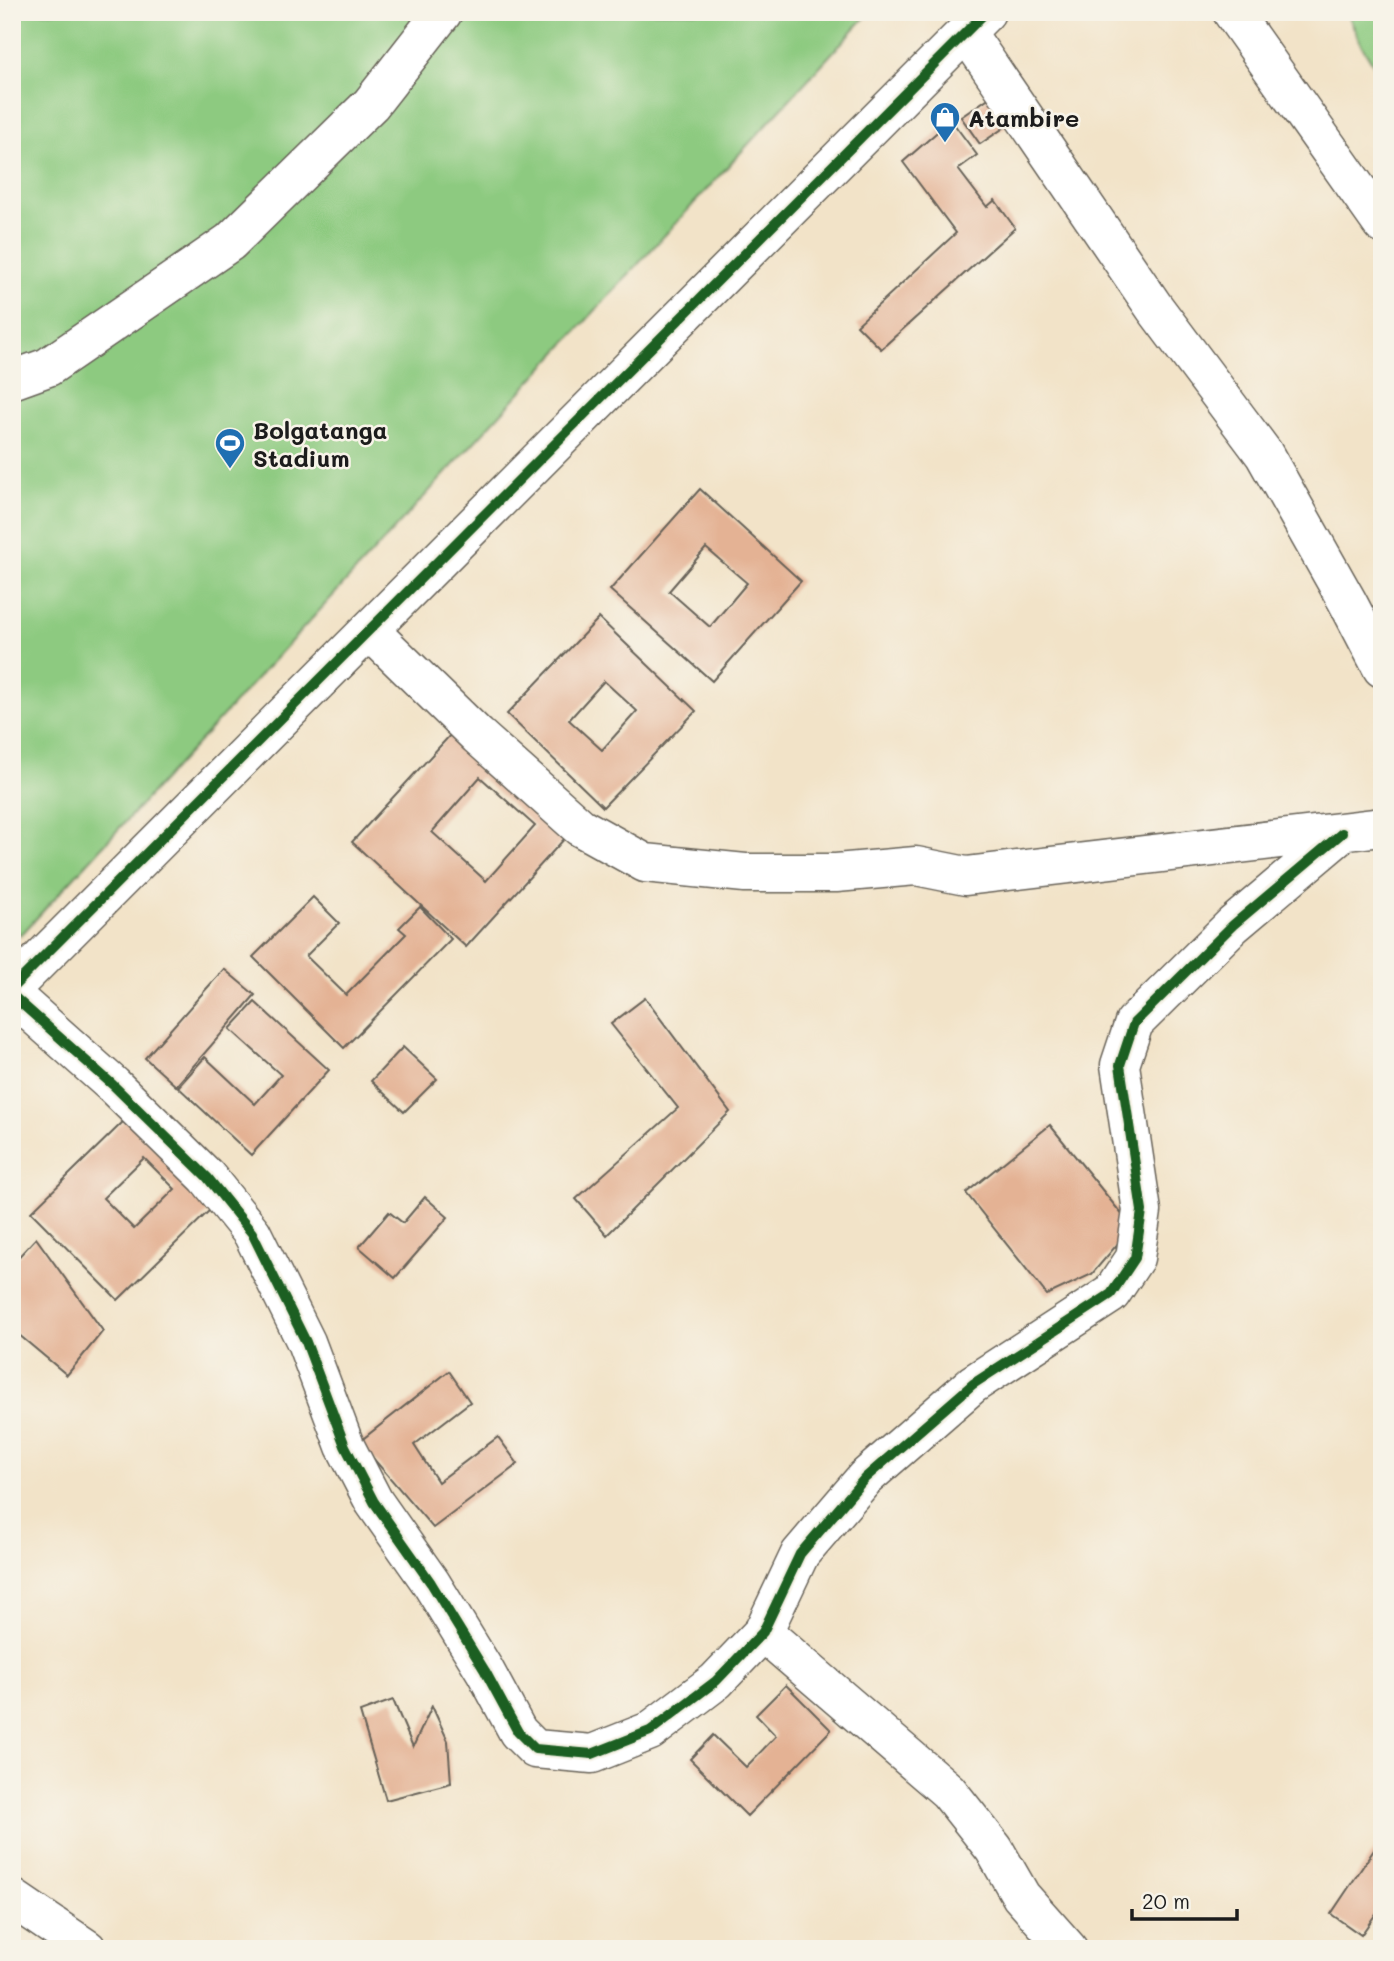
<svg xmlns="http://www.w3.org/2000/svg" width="1394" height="1961" font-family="Mali,sans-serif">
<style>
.green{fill:#8dca80;stroke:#54734e;stroke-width:2}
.building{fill:#e4b294;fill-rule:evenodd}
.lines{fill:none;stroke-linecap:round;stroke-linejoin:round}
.minor-casing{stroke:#676258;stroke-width:41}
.minor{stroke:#fff;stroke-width:38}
.cycleway-casing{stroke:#f7f3e8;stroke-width:15}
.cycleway{stroke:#1b5e20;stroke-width:10}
.labels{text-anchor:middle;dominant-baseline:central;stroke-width:5;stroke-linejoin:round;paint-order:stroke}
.poi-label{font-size:24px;font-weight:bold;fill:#1c1c1c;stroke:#f7f3e8;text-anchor:start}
</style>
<rect width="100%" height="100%" fill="#f7f3e8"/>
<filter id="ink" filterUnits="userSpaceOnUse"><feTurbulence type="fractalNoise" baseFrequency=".0143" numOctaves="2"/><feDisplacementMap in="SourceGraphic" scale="14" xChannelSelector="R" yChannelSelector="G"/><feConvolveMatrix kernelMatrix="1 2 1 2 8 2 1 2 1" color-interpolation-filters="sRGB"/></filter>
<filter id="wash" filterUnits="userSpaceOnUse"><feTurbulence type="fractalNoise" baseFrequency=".00686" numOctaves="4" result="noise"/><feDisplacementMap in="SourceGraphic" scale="28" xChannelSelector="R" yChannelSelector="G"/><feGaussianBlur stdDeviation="1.57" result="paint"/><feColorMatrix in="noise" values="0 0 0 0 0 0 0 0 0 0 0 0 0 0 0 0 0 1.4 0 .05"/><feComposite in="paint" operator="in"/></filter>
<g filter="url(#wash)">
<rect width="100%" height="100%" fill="#f2e3c8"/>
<path class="green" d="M12 12H870L21 935 12 927Z
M1347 12H1382V79L1362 46Z"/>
<g id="blocks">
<path class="building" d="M993 95 1011 123 980 144 961 117Z
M951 120 977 155 958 169 987 207 995 200 1015 228 881 349 857 325 956 233 903 162Z
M700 489 801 581 712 681 610 590ZM706 548 747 583 710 627 669 591Z
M599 618 696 711 603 807 507 714ZM604 681 637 711 602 750 569 720Z
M453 732 566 837 466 947 352 842ZM480 777 535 826 486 881 432 832Z
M313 897 339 923 306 956 346 995 406 934 399 928 420 907 451 939 344 1048 253 957Z
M224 969 255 995 176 1086 145 1058Z
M645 998 730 1112 607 1235 576 1199 678 1108 611 1024Z
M255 1002 329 1070 251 1155 178 1087 205 1057 255 1104 281 1075 230 1029Z
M403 1047 437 1079 404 1112 371 1081Z
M126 1119 212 1208 118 1300 31 1212ZM144 1158 175 1189 134 1229 103 1198Z
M1050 1125 1132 1227 1092 1274 1047 1295 966 1193Z
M425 1197 448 1217 395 1278 359 1247 389 1212 403 1223Z
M36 1238 103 1331 67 1375 12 1329V1264Z
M449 1371 470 1402 414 1445 438 1482 498 1437 518 1464 433 1528 359 1442Z
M786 1685 831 1730 747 1816 690 1759 713 1735 746 1767 776 1736 756 1715Z
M393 1700 413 1747 432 1706 448 1741 451 1783 386 1800 360 1712Z
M1382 1838V1905L1361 1935 1331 1914Z"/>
</g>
</g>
<g filter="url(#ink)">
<use href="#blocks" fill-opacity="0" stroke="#676258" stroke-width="2"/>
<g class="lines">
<g class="minor-casing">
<path id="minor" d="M1232 12 1382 224
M966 32 1154 307 1264 454 1347 601 1382 668
M12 380 48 367 230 242 371 104 443 12
M369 630 478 736 580 827 645 863 745 873H836L916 866 966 876 1382 827
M12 988 986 12
M12 995 113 1085 207 1177 252 1233 306 1342 345 1446 374 1502 431 1583 485 1671 518 1732 535 1749 592 1754 650 1731 716 1681 763 1632 800 1554 865 1478 973 1384 1111 1294 1135 1258 1142 1211 1120 1065 1134 1023 1233 925 1342 833
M763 1632 948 1791 994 1849 1021 1896 1068 1949
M12 1898 87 1949"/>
</g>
<use href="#minor" class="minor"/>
<g class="cycleway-casing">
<path id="cycleway" d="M12 988 986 12
M12 995 113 1085 207 1177 252 1233 306 1342 345 1446 374 1502 431 1583 485 1671 518 1732 535 1749 592 1754 650 1731 716 1681 763 1632 800 1554 865 1478 973 1384 1111 1294 1135 1258 1142 1211 1120 1065 1134 1023 1233 925 1342 833"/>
</g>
<use href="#cycleway" class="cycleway"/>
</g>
</g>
<defs>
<g id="shop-pin" transform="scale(1.575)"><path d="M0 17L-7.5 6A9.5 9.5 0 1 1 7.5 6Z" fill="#1f6fb2" stroke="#f7f3e8"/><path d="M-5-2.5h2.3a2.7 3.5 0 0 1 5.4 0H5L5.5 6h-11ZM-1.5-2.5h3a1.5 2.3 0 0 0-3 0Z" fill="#fff"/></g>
<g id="stadium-pin" transform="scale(1.575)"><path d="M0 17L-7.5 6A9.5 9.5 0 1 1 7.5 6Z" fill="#1f6fb2" stroke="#f7f3e8"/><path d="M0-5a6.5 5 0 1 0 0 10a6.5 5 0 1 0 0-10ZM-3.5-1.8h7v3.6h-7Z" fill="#fff"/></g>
</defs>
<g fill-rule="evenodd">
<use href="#shop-pin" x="945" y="117"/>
<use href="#stadium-pin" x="230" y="443"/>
</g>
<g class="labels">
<g class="poi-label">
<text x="968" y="117">Atambire</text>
<text x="253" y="429">Bolgatanga<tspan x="253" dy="28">Stadium</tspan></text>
</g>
</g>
<rect width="1394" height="1961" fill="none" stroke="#f7f3e8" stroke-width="42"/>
<path d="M1132 1909v10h105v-10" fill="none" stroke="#1c1c1c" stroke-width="3.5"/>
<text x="1142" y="1909" font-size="21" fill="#1c1c1c" stroke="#f7f3e8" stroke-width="5" paint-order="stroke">20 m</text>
</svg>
